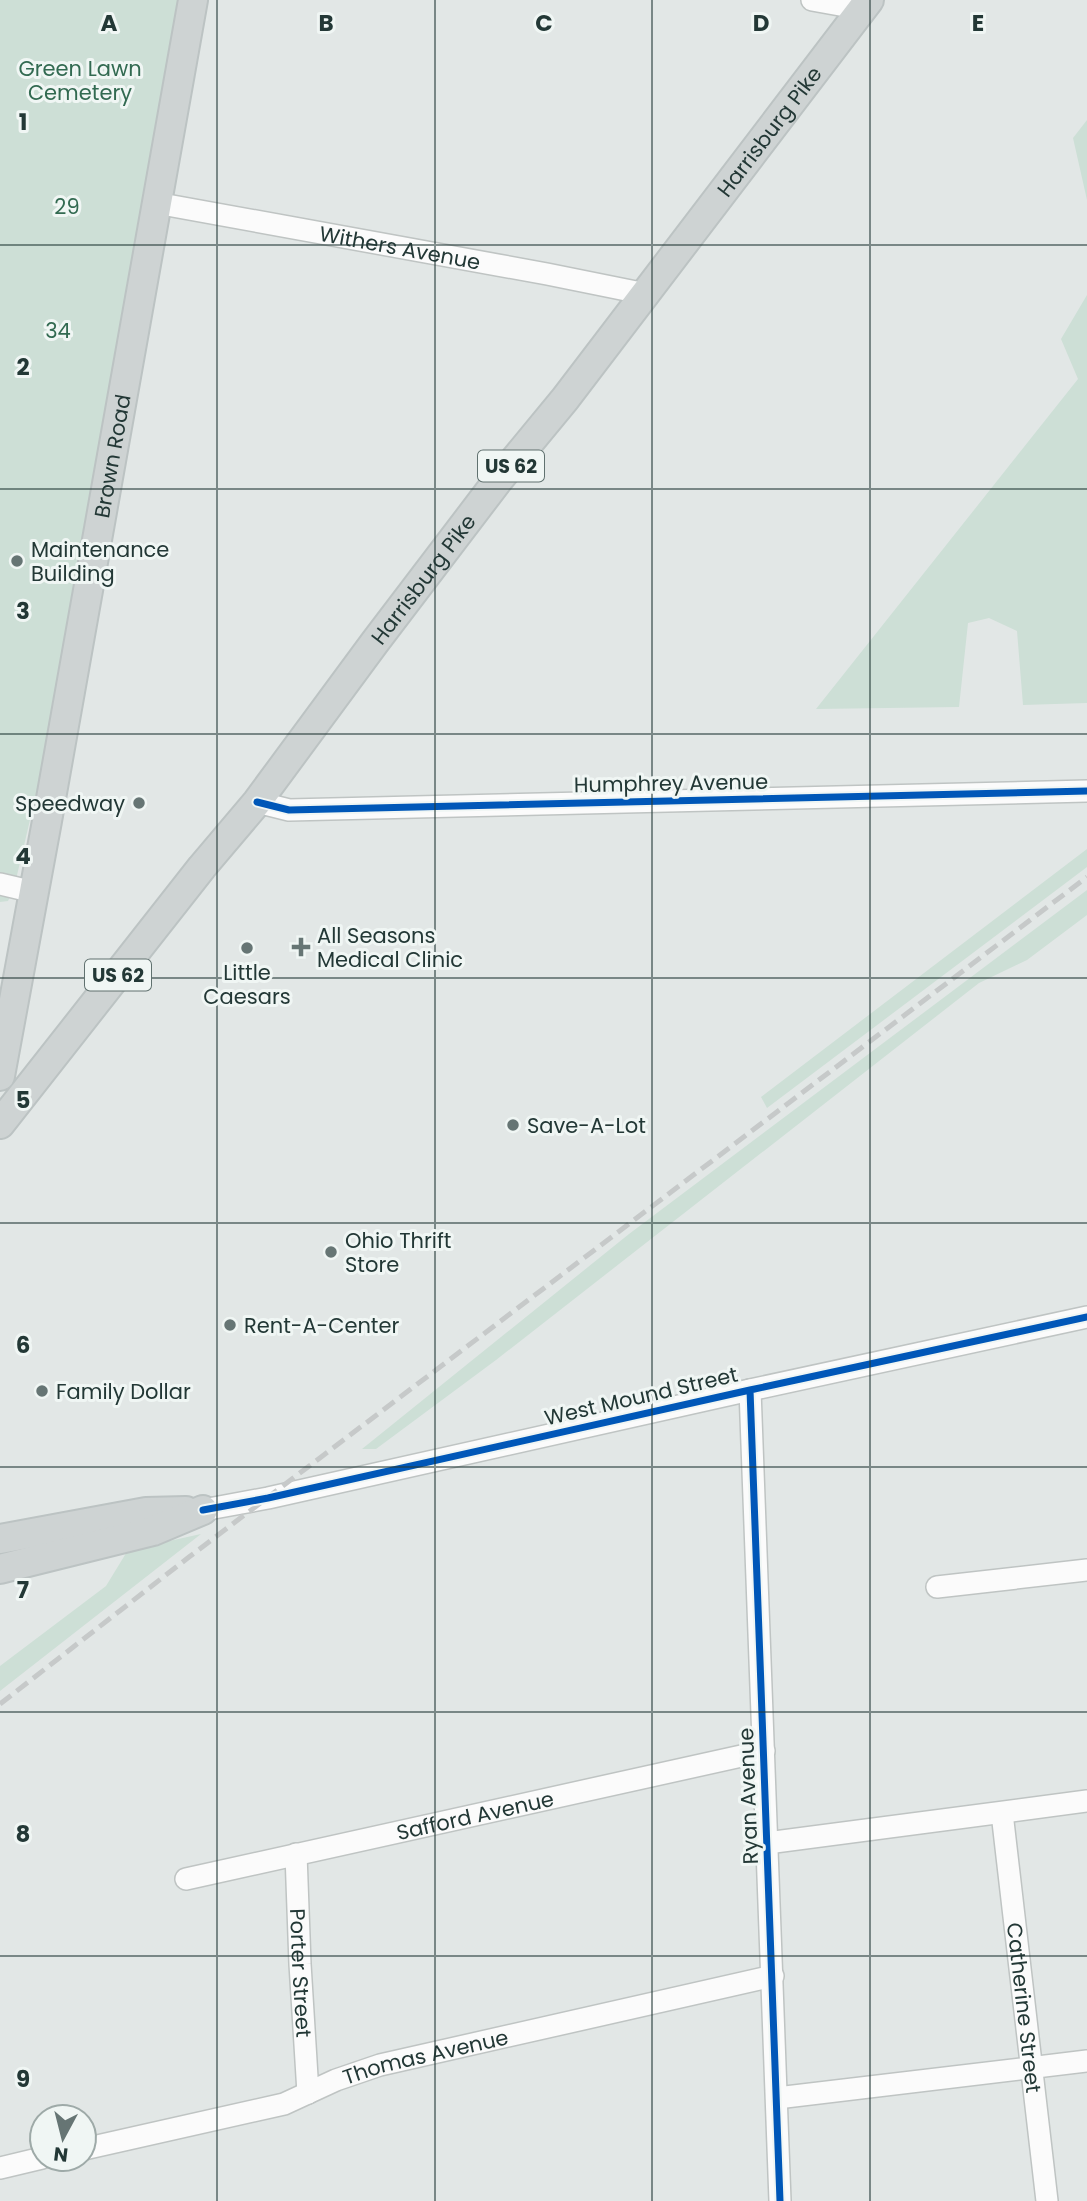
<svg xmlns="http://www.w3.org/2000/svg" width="1087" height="2201" font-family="Poppins,sans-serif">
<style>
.green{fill:#cddfd6}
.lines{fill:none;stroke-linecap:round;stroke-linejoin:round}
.minor-casing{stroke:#bfc4c3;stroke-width:24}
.major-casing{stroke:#bcc3c3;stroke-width:32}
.minor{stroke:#fbfbfb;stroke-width:21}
.major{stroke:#ced3d3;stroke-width:28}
.rail{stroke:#c6c9c9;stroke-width:5;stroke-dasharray:14 7;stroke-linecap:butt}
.cycleway-casing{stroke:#f0f6f4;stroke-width:11}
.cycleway{stroke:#0057b8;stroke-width:7}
.grid{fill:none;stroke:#233836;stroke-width:2;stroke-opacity:0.55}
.poi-dot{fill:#667574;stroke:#f0f6f4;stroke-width:2.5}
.labels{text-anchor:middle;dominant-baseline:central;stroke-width:6;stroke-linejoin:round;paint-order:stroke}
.shield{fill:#f0f6f4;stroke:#60716f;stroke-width:2}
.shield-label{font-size:19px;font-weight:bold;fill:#233836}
.park-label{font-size:21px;fill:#326a51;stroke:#f0f6f4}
.street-label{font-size:21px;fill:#233836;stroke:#f0f6f4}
.poi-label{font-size:21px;fill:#233836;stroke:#f0f6f4;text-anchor:start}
.grid-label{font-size:23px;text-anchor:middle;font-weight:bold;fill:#233836;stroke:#f0f6f4;stroke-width:6;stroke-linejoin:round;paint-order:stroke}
</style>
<rect width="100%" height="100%" fill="#e2e7e6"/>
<path class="green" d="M0 0H182L49 739 14 888 8 901 0 902Z
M1087 120V200L1073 138Z
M1087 295V703L1023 705 1017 631 989 618 968 623 959 707 816 709 1078 379 1061 339Z
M1087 849V867L767 1108 761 1097Z
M1087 890V915L1027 960 979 983 496 1360 376 1449H362L629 1234Z
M201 1534 0 1691V1666L106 1586 128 1550Z"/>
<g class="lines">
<g class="minor-casing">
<g id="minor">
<path d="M812 0 862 9"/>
<path id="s1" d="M156 203 547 274 646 294"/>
<path d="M257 802 289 810 1087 791"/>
<path d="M0 884 34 892"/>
<path d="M750 1390 780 2201"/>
<path d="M203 1510 268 1498 750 1390 1087 1317"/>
<path d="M937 1587 1087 1570"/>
<path id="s2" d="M1002 1813 1047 2201"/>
<path d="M767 1843 1087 1801"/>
<path id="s3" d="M296 1854 300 1964 308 2093"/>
<path id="s4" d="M186 1879 764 1751"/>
<path d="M777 2098 1087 2061"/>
<path id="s5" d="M84 2149 284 2104 336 2080 380 2065 773 1976"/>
<path d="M0 2168 42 2158"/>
</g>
</g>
<g class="major-casing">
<g id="major">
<path id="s6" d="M0 1076 47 821 193 0"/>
<path id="s7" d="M0 1124 202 867 257 802 375 642 499 479 565 399 869 0"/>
<path d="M0 1539 146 1512 186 1511"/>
<path d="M0 1569 153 1531 203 1510"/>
</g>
</g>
<use href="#minor" class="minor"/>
<use href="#major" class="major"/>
<path class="rail" d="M0 1704 189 1557 1087 877"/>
<g class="cycleway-casing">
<path id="cycleway" d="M257 802 289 810 1087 791
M750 1390 780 2201
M203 1510 268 1498 750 1390 1087 1317"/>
</g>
<use href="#cycleway" class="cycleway"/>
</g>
<path class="grid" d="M217 0V2201M435 0V2201M652 0V2201M870 0V2201M0 245H1087M0 489H1087M0 734H1087M0 978H1087M0 1223H1087M0 1467H1087M0 1712H1087M0 1956H1087"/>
<g class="poi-dot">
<circle cx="17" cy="561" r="7"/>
<circle cx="139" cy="803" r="7"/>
<path d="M297.5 936.5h7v7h7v7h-7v7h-7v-7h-7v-7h7z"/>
<circle cx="247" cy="948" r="7"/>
<circle cx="513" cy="1125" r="7"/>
<circle cx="331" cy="1252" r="7"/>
<circle cx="230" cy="1325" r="7"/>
<circle cx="42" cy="1391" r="7"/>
</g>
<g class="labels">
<g class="shield">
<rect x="478" y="450.5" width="66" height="31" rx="5"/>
<rect x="85" y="959.5" width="66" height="31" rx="5"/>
</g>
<g class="shield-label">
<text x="511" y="466">US 62</text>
<text x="118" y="975">US 62</text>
</g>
<g class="park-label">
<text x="80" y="68">Green Lawn<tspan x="80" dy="24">Cemetery</tspan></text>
<text x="67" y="206">29</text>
<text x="58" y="330">34</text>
</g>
<g class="street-label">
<text stroke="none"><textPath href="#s7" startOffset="1256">Harrisburg Pike</textPath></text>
<text stroke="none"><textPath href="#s1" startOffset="248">Withers Avenue</textPath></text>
<text stroke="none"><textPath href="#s6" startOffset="630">Brown Road</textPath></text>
<text stroke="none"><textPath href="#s7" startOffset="690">Harrisburg Pike</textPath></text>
<text transform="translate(671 783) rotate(-1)">Humphrey Avenue</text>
<text transform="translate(641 1396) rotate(-13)">West Mound Street</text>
<text transform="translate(748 1796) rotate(-92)">Ryan Avenue</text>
<text stroke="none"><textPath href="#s4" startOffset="296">Safford Avenue</textPath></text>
<text stroke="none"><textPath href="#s3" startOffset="119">Porter Street</textPath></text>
<text stroke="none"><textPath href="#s2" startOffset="196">Catherine Street</textPath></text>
<text stroke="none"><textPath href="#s5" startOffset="355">Thomas Avenue</textPath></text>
</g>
<g class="poi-label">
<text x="31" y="549">Maintenance<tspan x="31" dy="24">Building</tspan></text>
<text x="125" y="803" text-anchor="end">Speedway</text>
<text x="317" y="935">All Seasons<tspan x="317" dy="24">Medical Clinic</tspan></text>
<text x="247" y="972" text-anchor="middle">Little<tspan x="247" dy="24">Caesars</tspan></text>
<text x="527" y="1125">Save-A-Lot</text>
<text x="345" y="1240">Ohio Thrift<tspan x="345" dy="24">Store</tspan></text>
<text x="244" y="1325">Rent-A-Center</text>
<text x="56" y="1391">Family Dollar</text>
</g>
</g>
<g class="grid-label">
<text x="109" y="31">A</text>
<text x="326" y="31">B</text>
<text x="544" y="31">C</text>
<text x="761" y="31">D</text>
<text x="978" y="31">E</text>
<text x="23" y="130">1</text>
<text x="23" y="375">2</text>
<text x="23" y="619">3</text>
<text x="23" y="864">4</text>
<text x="23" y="1108">5</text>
<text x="23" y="1353">6</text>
<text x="23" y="1598">7</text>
<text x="23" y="1842">8</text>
<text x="23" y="2087">9</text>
</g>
<g transform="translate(63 2138) rotate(187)"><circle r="33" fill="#f0f6f4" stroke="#9eaaa8" stroke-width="2"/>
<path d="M0-5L12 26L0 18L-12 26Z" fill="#667574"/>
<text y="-10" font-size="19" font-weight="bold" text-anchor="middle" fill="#233836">N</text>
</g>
</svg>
